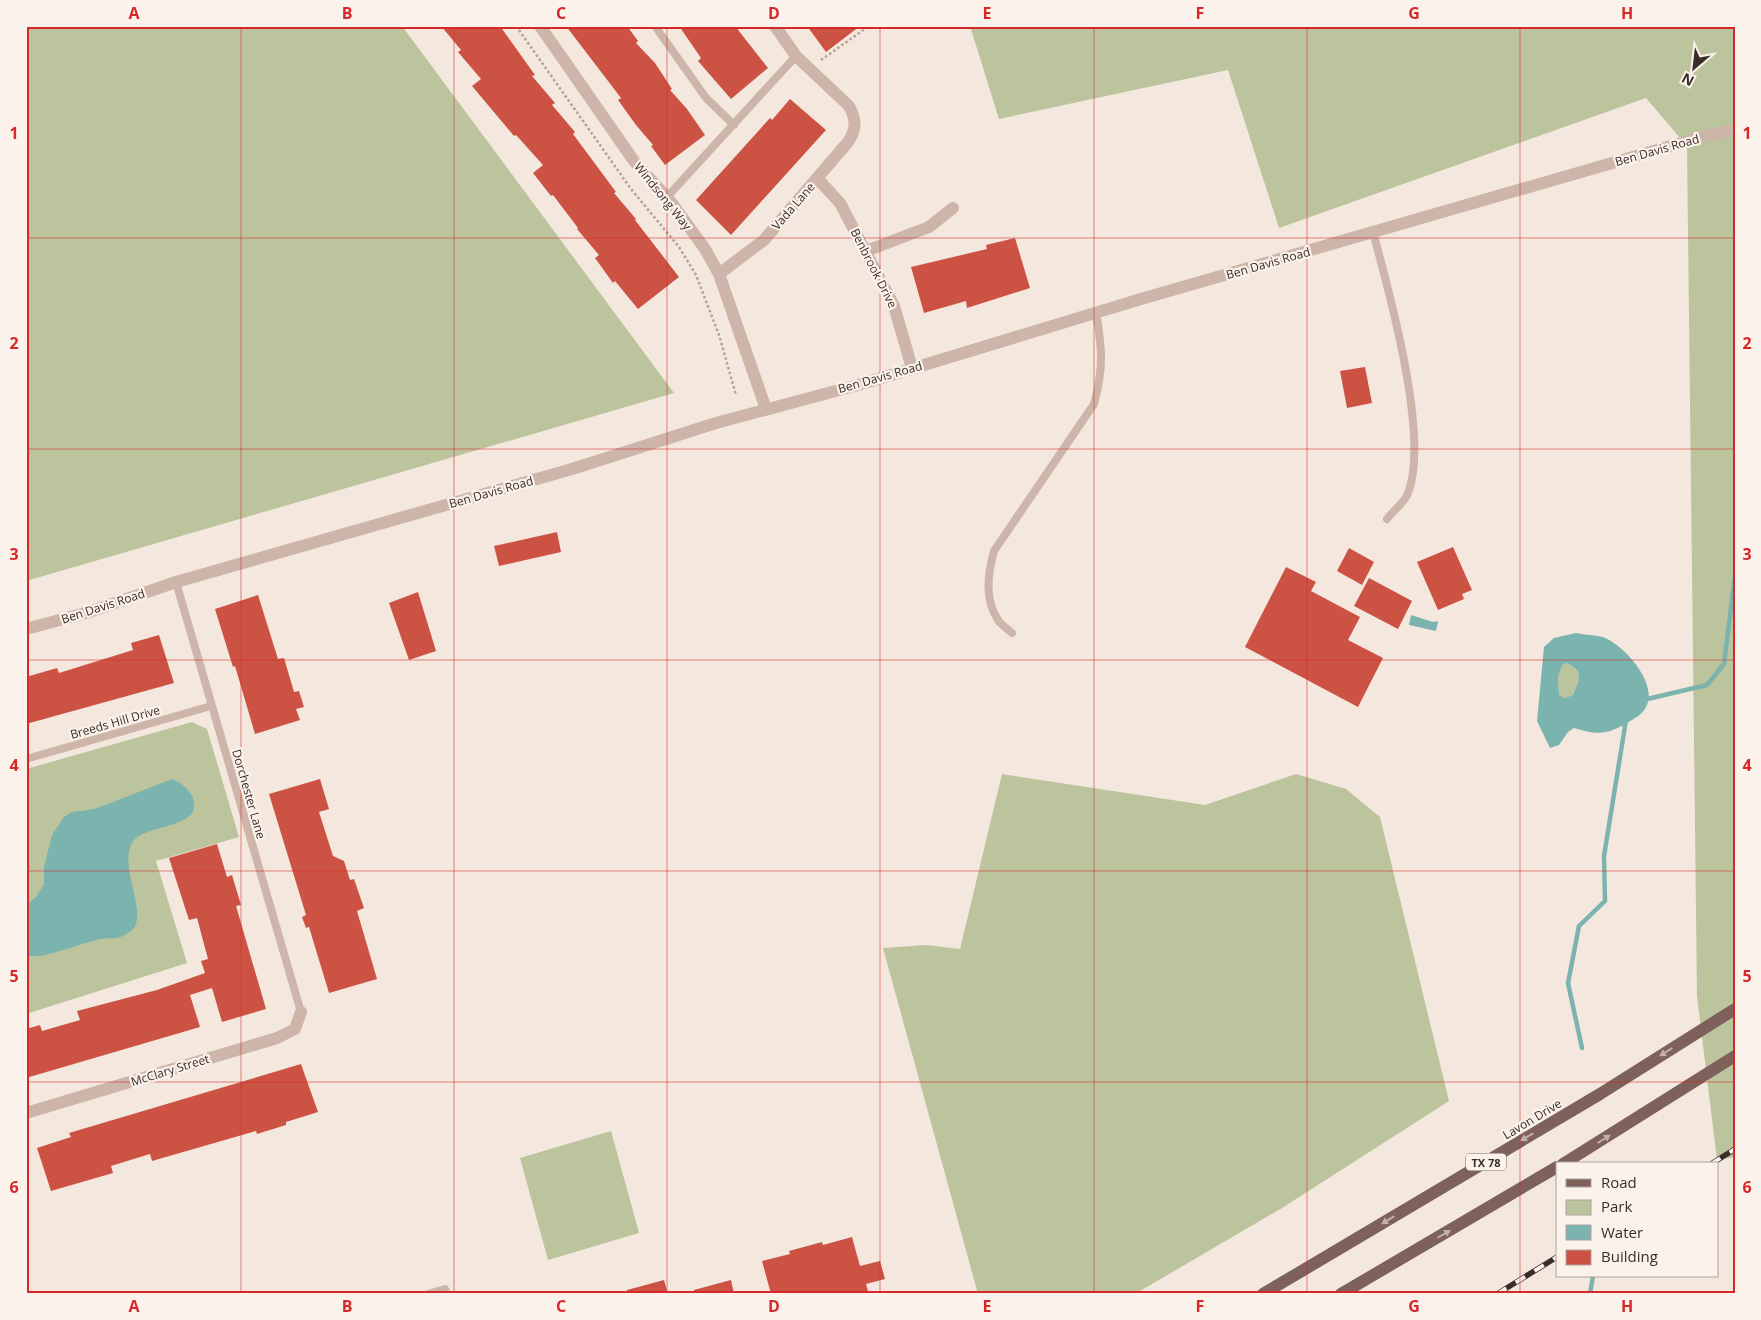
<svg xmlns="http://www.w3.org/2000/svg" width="1761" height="1320" font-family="'Open Sans',sans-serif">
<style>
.green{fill:#bcc49d}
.water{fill:#7bb3ae;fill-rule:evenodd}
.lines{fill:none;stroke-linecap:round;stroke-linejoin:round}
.stream{stroke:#7bb3ae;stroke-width:4.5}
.building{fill:#cc5344}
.path{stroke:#b99e93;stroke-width:2.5;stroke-dasharray:2.5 2.5;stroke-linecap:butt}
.lane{stroke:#cdb5a9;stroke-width:8}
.street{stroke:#cdb5a9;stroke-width:12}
.primary{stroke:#7d615a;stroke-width:12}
.rail-casing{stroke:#3a2c29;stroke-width:5.5}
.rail{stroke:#fbf2eb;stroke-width:4;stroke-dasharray:11;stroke-linecap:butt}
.oneway{fill:#c2b1aa}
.grid{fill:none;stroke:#d62828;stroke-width:1;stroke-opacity:0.55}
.labels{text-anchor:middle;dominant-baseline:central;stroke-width:4.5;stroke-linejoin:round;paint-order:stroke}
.shield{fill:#fbf2eb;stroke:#746763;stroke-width:1}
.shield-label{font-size:11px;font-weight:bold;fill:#3a2c29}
.street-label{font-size:12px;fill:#3a2c29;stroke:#fbf2eb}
.neatline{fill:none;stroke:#d62828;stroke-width:2}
.grid-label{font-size:16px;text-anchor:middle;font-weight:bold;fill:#d62828}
</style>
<rect width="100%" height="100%" fill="#f4e7de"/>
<path class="green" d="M26 26H402L674 393 26 581Z
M970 26H1735V1157L1717 1160 1697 996 1687 146 1646 98 1279 228 1228 70 999 119Z
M1568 663 1578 671 1579 680 1573 695 1565 698 1559 695 1558 678 1562 665Z
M192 722 207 729 239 837 156 861 187 963 26 1014V769Z
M1002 774 1205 805 1296 774 1346 789 1380 817 1449 1101 1282 1208 1135 1294H978L883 948 926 945 960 949Z
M611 1131 639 1233 548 1260 520 1158Z"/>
<path class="water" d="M1411 615 1433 622 1438 621 1436 631 1409 625Z
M1576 633C1585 635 1595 635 1603 637 1624 645 1659 684 1646 707 1643 713 1637 717 1632 720 1610 734 1599 736 1574 728L1568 732 1559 745 1550 748 1537 721 1544 647 1554 638ZM1568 663 1578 671 1579 680 1573 695 1565 698 1559 695 1558 678 1562 665Z
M172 779C180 782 188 788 192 796 207 830 143 823 132 843 118 867 150 916 131 931 117 942 111 936 96 940 78 945 59 952 41 956 36 957 31 955 26 956V905L36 897 44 884V867L52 835 64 817 72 812 95 809Z"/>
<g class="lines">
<path class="stream" d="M1643 700 1707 685 1724 664 1735 576
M1582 1048 1568 983 1579 926 1605 901 1604 856 1626 720
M1590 1294 1593 1276"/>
</g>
<path class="building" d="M441 26H500L535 75 532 76 555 103 552 105 575 132 573 134 616 192 614 193 636 219 635 220 679 277 638 309 615 281 613 283 595 258 599 255 577 229 578 228 553 195 551 196 533 173 543 165 516 135 514 136 472 86 481 79 458 52 461 50Z
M566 26H627L638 41 636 43 655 63 672 89 670 90 687 109 705 135 665 165 651 146 653 145 636 125 618 100 621 98Z
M679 26H735L768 68 731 99 698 61 701 58Z
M807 26H860L826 52Z
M790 99 826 130 731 235 696 200 770 118 772 120Z
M1015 238 1030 288 967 308 966 301 924 313 911 267 987 249 986 245Z
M1365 367 1372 403 1347 408 1340 371Z
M557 532 561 552 499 566 494 546Z
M1453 547 1472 590 1462 594 1464 599 1438 610 1417 562Z
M1349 548 1374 562 1362 585 1337 571Z
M1286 567 1316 582 1311 591 1360 617 1348 640 1383 658 1358 707 1245 647Z
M1369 578 1412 601 1398 629 1354 606Z
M418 592 436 651 409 660 389 603Z
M258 595 278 659 284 658 294 692 299 691 304 707 296 709 300 720 255 734 235 666 233 667 215 609Z
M159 635 174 683 26 724V677L57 668 59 673 133 650 131 643Z
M320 779 329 809 319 812 333 856 344 861 350 880 354 879 364 908 357 911 377 979 329 993 309 927 306 928 302 917 306 915 269 794Z
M217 844 227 877 232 875 241 905 236 906 266 1009 222 1022 212 988 190 995 200 1027 26 1078V1029L40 1025 42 1031 80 1020 77 1011 157 990 205 973 201 961 208 959 197 918 189 920 169 858Z
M301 1064 318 1112 286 1122V1125L257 1134 256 1131 152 1161 150 1154 111 1166 113 1173 51 1191 37 1148 71 1137 69 1133Z
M852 1237 860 1266 880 1261 885 1279 866 1284 869 1294H771L762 1261 790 1254 789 1251 822 1242 823 1245Z
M664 1280 668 1294H627V1290Z
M731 1280 734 1294H694V1290Z"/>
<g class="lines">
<path class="path" d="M516 26 631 189 679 247 696 275 719 335 736 395
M821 60 869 26"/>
<path class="lane" d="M655 26 706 98 734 125
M667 197 796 56
M1373 232C1389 291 1430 438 1408 493 1405 502 1393 511 1387 519
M176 582 301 1012
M1012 633C1008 629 1001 625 998 620 984 599 988 573 994 551L1094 404C1104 367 1102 349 1096 312
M26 759 211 706
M428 1294 445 1289 447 1294"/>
<path class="street" d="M540 26 634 161 671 202 705 249 719 274 766 409
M817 178 840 203 894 306 912 368
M866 251 929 227 953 208
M719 274 764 240 848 142C857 129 856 119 849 106L796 56 775 26
M26 629 89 612 176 582 572 469 716 423 858 385 1141 299 1709 135 1735 130
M26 1113 277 1038 295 1029 301 1012"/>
<path class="primary" d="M1563 1164 1735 1056
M1263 1294 1600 1094 1735 1009
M1341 1294 1557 1167"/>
<g class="rail-casing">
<path id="rail" d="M1711 1164 1735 1149
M1497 1294 1557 1257"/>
</g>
<use href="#rail" class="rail"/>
</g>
<defs><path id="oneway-solid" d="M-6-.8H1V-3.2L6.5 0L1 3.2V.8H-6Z" transform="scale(1.25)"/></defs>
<g class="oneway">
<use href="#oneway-solid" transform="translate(1666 1052) rotate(148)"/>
<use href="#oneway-solid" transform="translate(1527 1137) rotate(149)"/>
<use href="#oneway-solid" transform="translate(1604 1139) rotate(-32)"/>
<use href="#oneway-solid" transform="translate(1388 1220) rotate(149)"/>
<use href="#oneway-solid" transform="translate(1444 1234) rotate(-30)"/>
</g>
<path class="grid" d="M241 26V1294M454 26V1294M667 26V1294M880 26V1294M1094 26V1294M1307 26V1294M1520 26V1294M26 238H1735M26 449H1735M26 660H1735M26 871H1735M26 1082H1735"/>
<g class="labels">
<rect class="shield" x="1466" y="1153.5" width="40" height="17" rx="4"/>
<g class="shield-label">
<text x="1486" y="1162">TX 78</text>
</g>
<g class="street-label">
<text transform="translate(1657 150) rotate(-16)">Ben Davis Road</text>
<text transform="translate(663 196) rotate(51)">Windsong Way</text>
<text transform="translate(793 206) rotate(-49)">Vada Lane</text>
<text transform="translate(1268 263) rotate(-16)">Ben Davis Road</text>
<text transform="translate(874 268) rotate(63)">Benbrook Drive</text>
<text transform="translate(880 377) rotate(-16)">Ben Davis Road</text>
<text transform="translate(491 492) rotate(-16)">Ben Davis Road</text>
<text transform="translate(103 606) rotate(-18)">Ben Davis Road</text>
<text transform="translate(115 722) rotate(-16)">Breeds Hill Drive</text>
<text transform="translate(249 794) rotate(74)">Dorchester Lane</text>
<text transform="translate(170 1070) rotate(-17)">McClary Street</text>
<text transform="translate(1532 1119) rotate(-31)">Lavon Drive</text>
</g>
</g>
<rect width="1761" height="1320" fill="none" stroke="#fbf2eb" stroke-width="55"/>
<rect x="1556" y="1162" width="162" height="115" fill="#fbf2eb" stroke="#aea39d"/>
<rect x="1566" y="1179" width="25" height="8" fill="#7d615a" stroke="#aea39d"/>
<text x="1601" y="1188" font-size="15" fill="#3a2c29">Road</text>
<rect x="1566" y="1200" width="25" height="15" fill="#bcc49d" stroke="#aea39d"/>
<text x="1601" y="1212" font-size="15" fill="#3a2c29">Park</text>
<rect x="1566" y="1225" width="25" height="15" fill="#7bb3ae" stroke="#aea39d"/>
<text x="1601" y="1238" font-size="15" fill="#3a2c29">Water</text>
<rect x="1566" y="1250" width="25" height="15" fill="#cc5344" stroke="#aea39d"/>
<text x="1601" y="1262" font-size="15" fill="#3a2c29">Building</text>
<g transform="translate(1694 68) rotate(208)" stroke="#fbf2eb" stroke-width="4" paint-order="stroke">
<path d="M0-4L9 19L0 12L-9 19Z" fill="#3a2c29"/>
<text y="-8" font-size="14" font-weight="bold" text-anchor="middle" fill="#3a2c29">N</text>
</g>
<rect x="28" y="28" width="1706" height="1264" class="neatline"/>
<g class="grid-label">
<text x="134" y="19">A</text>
<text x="347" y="19">B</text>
<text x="561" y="19">C</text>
<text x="774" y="19">D</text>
<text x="987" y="19">E</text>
<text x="1200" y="19">F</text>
<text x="1414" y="19">G</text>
<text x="1627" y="19">H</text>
<text x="14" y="139">1</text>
<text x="1747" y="139">1</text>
<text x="14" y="349">2</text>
<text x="1747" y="349">2</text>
<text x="14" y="560">3</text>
<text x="1747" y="560">3</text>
<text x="14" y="771">4</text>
<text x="1747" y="771">4</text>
<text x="14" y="982">5</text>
<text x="1747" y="982">5</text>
<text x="14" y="1193">6</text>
<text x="1747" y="1193">6</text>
<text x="134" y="1312">A</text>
<text x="347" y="1312">B</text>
<text x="561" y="1312">C</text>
<text x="774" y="1312">D</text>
<text x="987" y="1312">E</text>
<text x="1200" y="1312">F</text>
<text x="1414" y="1312">G</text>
<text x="1627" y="1312">H</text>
</g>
</svg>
